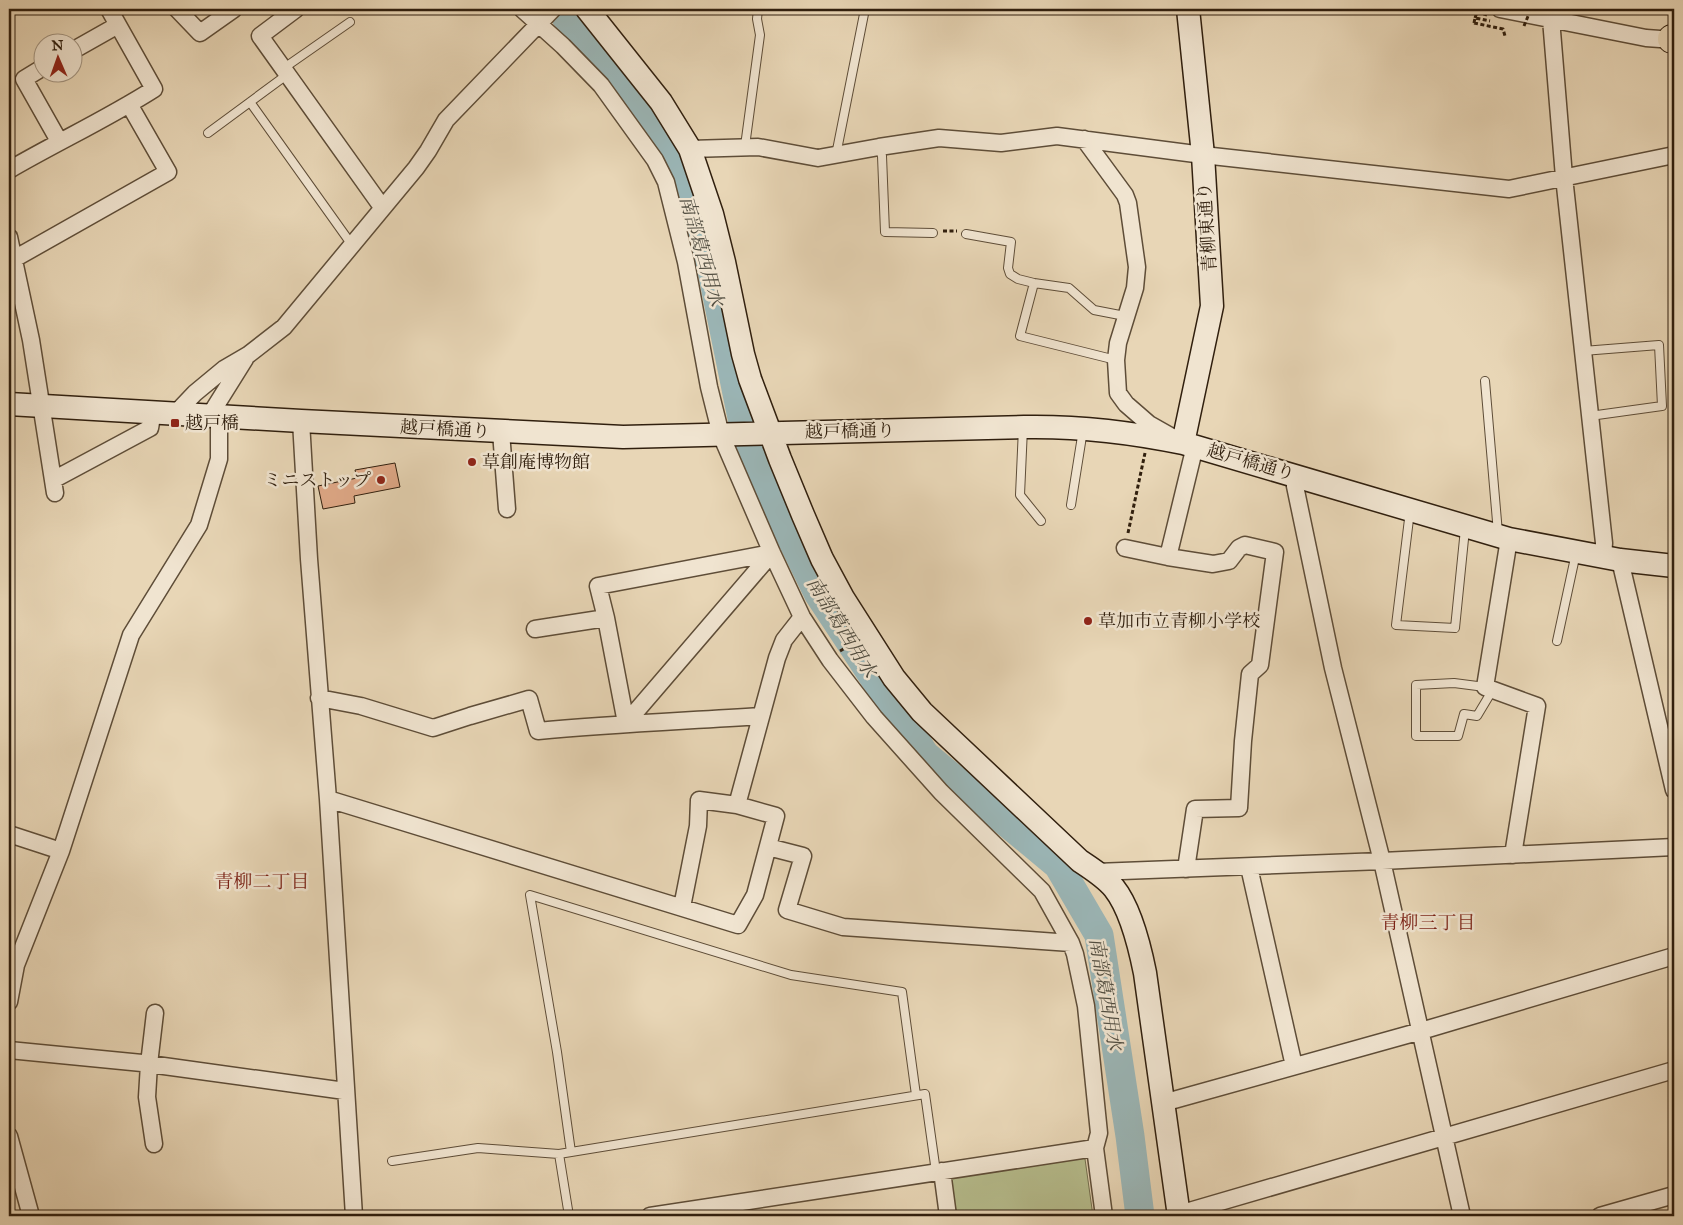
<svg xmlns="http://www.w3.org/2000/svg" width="1683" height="1225" font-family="'IM FELL Great Primer','Noto Serif JP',serif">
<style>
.green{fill:#b6bd8d;stroke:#736e4e}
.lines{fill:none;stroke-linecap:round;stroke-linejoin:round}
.river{stroke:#9bb7b8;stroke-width:29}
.building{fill:#e1aa89;stroke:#301f0e}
.lane-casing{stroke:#5e4d38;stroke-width:10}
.street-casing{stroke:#5e4d38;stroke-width:19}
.secondary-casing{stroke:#301f0e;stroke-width:25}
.highway-casing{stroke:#301f0e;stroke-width:30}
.path{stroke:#301f0e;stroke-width:3;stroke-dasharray:4 2.5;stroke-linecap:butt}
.lane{stroke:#f0e4d0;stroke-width:8}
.street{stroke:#f0e4d0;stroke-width:16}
.secondary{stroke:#f0e4d0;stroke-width:22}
.highway{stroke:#e8d6b6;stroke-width:28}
.path-bridge{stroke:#301f0e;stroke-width:3;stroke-dasharray:4 2.5;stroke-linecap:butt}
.poi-dot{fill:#8f2418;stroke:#f0e4d0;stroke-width:2}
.labels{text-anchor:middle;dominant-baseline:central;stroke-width:5;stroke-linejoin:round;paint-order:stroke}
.street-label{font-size:18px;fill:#301f0e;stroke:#f0e4d0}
.poi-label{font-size:18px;fill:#301f0e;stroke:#f0e4d0;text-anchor:start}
.water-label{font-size:19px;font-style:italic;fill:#504d41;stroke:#f0e4d0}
.neighbourhood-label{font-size:19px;fill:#7a1f14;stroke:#f0e4d0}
</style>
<rect width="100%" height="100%" fill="#e8d6b6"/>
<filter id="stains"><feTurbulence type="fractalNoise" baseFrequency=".004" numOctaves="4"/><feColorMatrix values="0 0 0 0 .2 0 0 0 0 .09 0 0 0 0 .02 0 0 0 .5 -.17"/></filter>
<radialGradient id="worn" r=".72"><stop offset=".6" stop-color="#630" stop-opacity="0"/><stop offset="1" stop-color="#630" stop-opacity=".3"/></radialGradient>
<path class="green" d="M1081 1156 1085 1159 1093 1216H953L948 1174Z"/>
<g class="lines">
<path class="river" d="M562 9 567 19 665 133 710 261 749 452 818 593 925 755 1058 865 1099 935 1130 1136 1140 1216"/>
</g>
<path class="building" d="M395 463 400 487 354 496 355 503 323 509 318 486 357 478 355 470Z"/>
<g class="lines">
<g class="lane-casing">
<path id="lane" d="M284 68 350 22
M250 102 352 245
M208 133 288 74
M745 146 760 35 757 19 758 9
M879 147 882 156 885 232 933 233
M836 155 865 9
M966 234 1011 242 1008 268 1010 274 1018 279 1034 283 1069 288 1094 310 1125 316
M1034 283 1020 336 1116 360
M1583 351 1659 345 1662 406 1590 416
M1485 381 1498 533
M1023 428 1020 495 1041 521
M1071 505 1083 430
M1410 511 1396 625 1455 628 1465 529
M1557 641 1576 553
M1485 687 1454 683 1416 685V736H1458L1464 714 1477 716 1492 691
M571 1152 557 1052 530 895 791 975 902 992 916 1095
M559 1154 569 1216
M392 1161 478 1148 559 1154 925 1094 936 1172"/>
</g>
<g class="street-casing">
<path id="street" d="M177 9 200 33 234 9
M296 9 260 36 382 207
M522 9 563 46 601 85 655 160 666 182 686 262 709 387 721 435 772 553 802 617 830 660 874 717 941 792 1042 891 1071 943 1075 954 1086 1006 1099 1133 1095 1148 1104 1216
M1500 9 1646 38 1674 40
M1551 19 1564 177 1604 543 1603 557
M72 51 118 25
M42 68 24 79 59 141
M1084 139 1125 195 1128 203 1137 267 1135 288 1118 343 1116 360 1118 393 1126 404 1149 424 1172 437
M690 149 758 147 818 158 879 147 939 138 1001 143 1057 136 1203 155 1509 189 1674 155
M9 170C57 142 107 119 154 89L109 9
M9 237 31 340 55 493
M14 259 168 172 129 104
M176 413 195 393 224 369 248 355 284 327 416 168 428 151 446 120 553 9
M210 415 245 359
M301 421 309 559 328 799 354 1216
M501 432 507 509
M1298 475 1295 486 1333 668 1382 861 1462 1216
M53 480 150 428 153 411
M1509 539 1485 687 1537 706 1513 855
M1125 548 1168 557
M772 553 626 723 606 618 598 586Z
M1620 560 1674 790
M535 629 606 618
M319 698 361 706 433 728 470 716 529 699 538 731C612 724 686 721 760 716
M328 799 738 925 755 895 776 816 737 805 699 800 698 826 682 907
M737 805 777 658 784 640 802 617
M9 834 61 851
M768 847 803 856 787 910 843 927 1071 943
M1249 867 1294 1066
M1186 869 1195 809 1239 808 1243 741 1250 674 1260 665 1275 552 1245 545 1239 548 1229 561 1213 564 1168 557 1195 446
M1096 872 1382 861 1674 847
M9 1002 16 965 61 851 131 635 199 525 219 459V415
M9 1050 142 1063 345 1091
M1163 1103 1421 1031 1674 956
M9 1136 31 1216
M154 1144 147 1097 149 1064 155 1013
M942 1171 948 1216
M1179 1214 1674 1070
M650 1216 1095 1148
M1600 1216 1674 1195"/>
</g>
<g class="secondary-casing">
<path id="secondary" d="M587 9 661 102 690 149 712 214 724 262 743 354 750 379 780 459 803 515 822 559 843 598 894 678 922 712 1080 861C1092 869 1105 877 1114 888 1130 908 1140 948 1145 973L1179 1216
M9 404 301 421 623 437 1024 427C1077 426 1130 432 1183 443L1509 539 1620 560 1674 566
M1183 443 1212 306 1203 155 1188 9"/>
</g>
<g class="highway-casing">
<path id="highway" d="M1672 39H1674"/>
</g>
<path class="path" d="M1475 18 1477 12 1487 15
M1474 23 1475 18 1490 21
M1474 23 1503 29 1505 36
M943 231H957
M1128 533 1145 453
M840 651 852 644"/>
<use href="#lane" class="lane"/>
<use href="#street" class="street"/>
<use href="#secondary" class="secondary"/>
<use href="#highway" class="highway"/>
<path class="path-bridge" d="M1524 26 1531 9"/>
</g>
<g class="poi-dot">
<rect x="170" y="418" width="10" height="10" rx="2.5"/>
<circle cx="472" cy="462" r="5"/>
<circle cx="381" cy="480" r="5"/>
<circle cx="1088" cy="621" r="5"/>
</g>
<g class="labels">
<g class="street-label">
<text transform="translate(1207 227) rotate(-94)">青柳東通り</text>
<text transform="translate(445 429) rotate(3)">越戸橋通り</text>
<text transform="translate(850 431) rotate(-1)">越戸橋通り</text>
<text transform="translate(1251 462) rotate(16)">越戸橋通り</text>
</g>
<g class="poi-label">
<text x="185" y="423">越戸橋</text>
<text x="482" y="462">草創庵博物館</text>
<text x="371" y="480" text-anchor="end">ミニストップ</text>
<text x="1098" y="621">草加市立青柳小学校</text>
</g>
<g class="water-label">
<text transform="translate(702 251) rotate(74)">南部葛西用水</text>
<text transform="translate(842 627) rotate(58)">南部葛西用水</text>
<text transform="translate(1106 994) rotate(80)">南部葛西用水</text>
</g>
<g class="neighbourhood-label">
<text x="262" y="881">青柳二丁目</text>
<text x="1428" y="922">青柳三丁目</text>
</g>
</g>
<rect width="1683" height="1225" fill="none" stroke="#e8d6b6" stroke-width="30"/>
<rect x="10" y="10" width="1663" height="1205" fill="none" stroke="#301f0e" stroke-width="2.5"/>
<rect x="15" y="15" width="1653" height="1195" fill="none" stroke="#301f0e"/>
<g transform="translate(58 58) rotate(358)"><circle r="24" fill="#f0e4d0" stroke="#a39582"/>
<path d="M0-4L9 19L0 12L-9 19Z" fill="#8f2418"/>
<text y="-8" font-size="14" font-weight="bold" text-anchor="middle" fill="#301f0e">N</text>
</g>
<rect width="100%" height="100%" filter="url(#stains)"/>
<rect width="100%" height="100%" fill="url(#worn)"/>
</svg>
